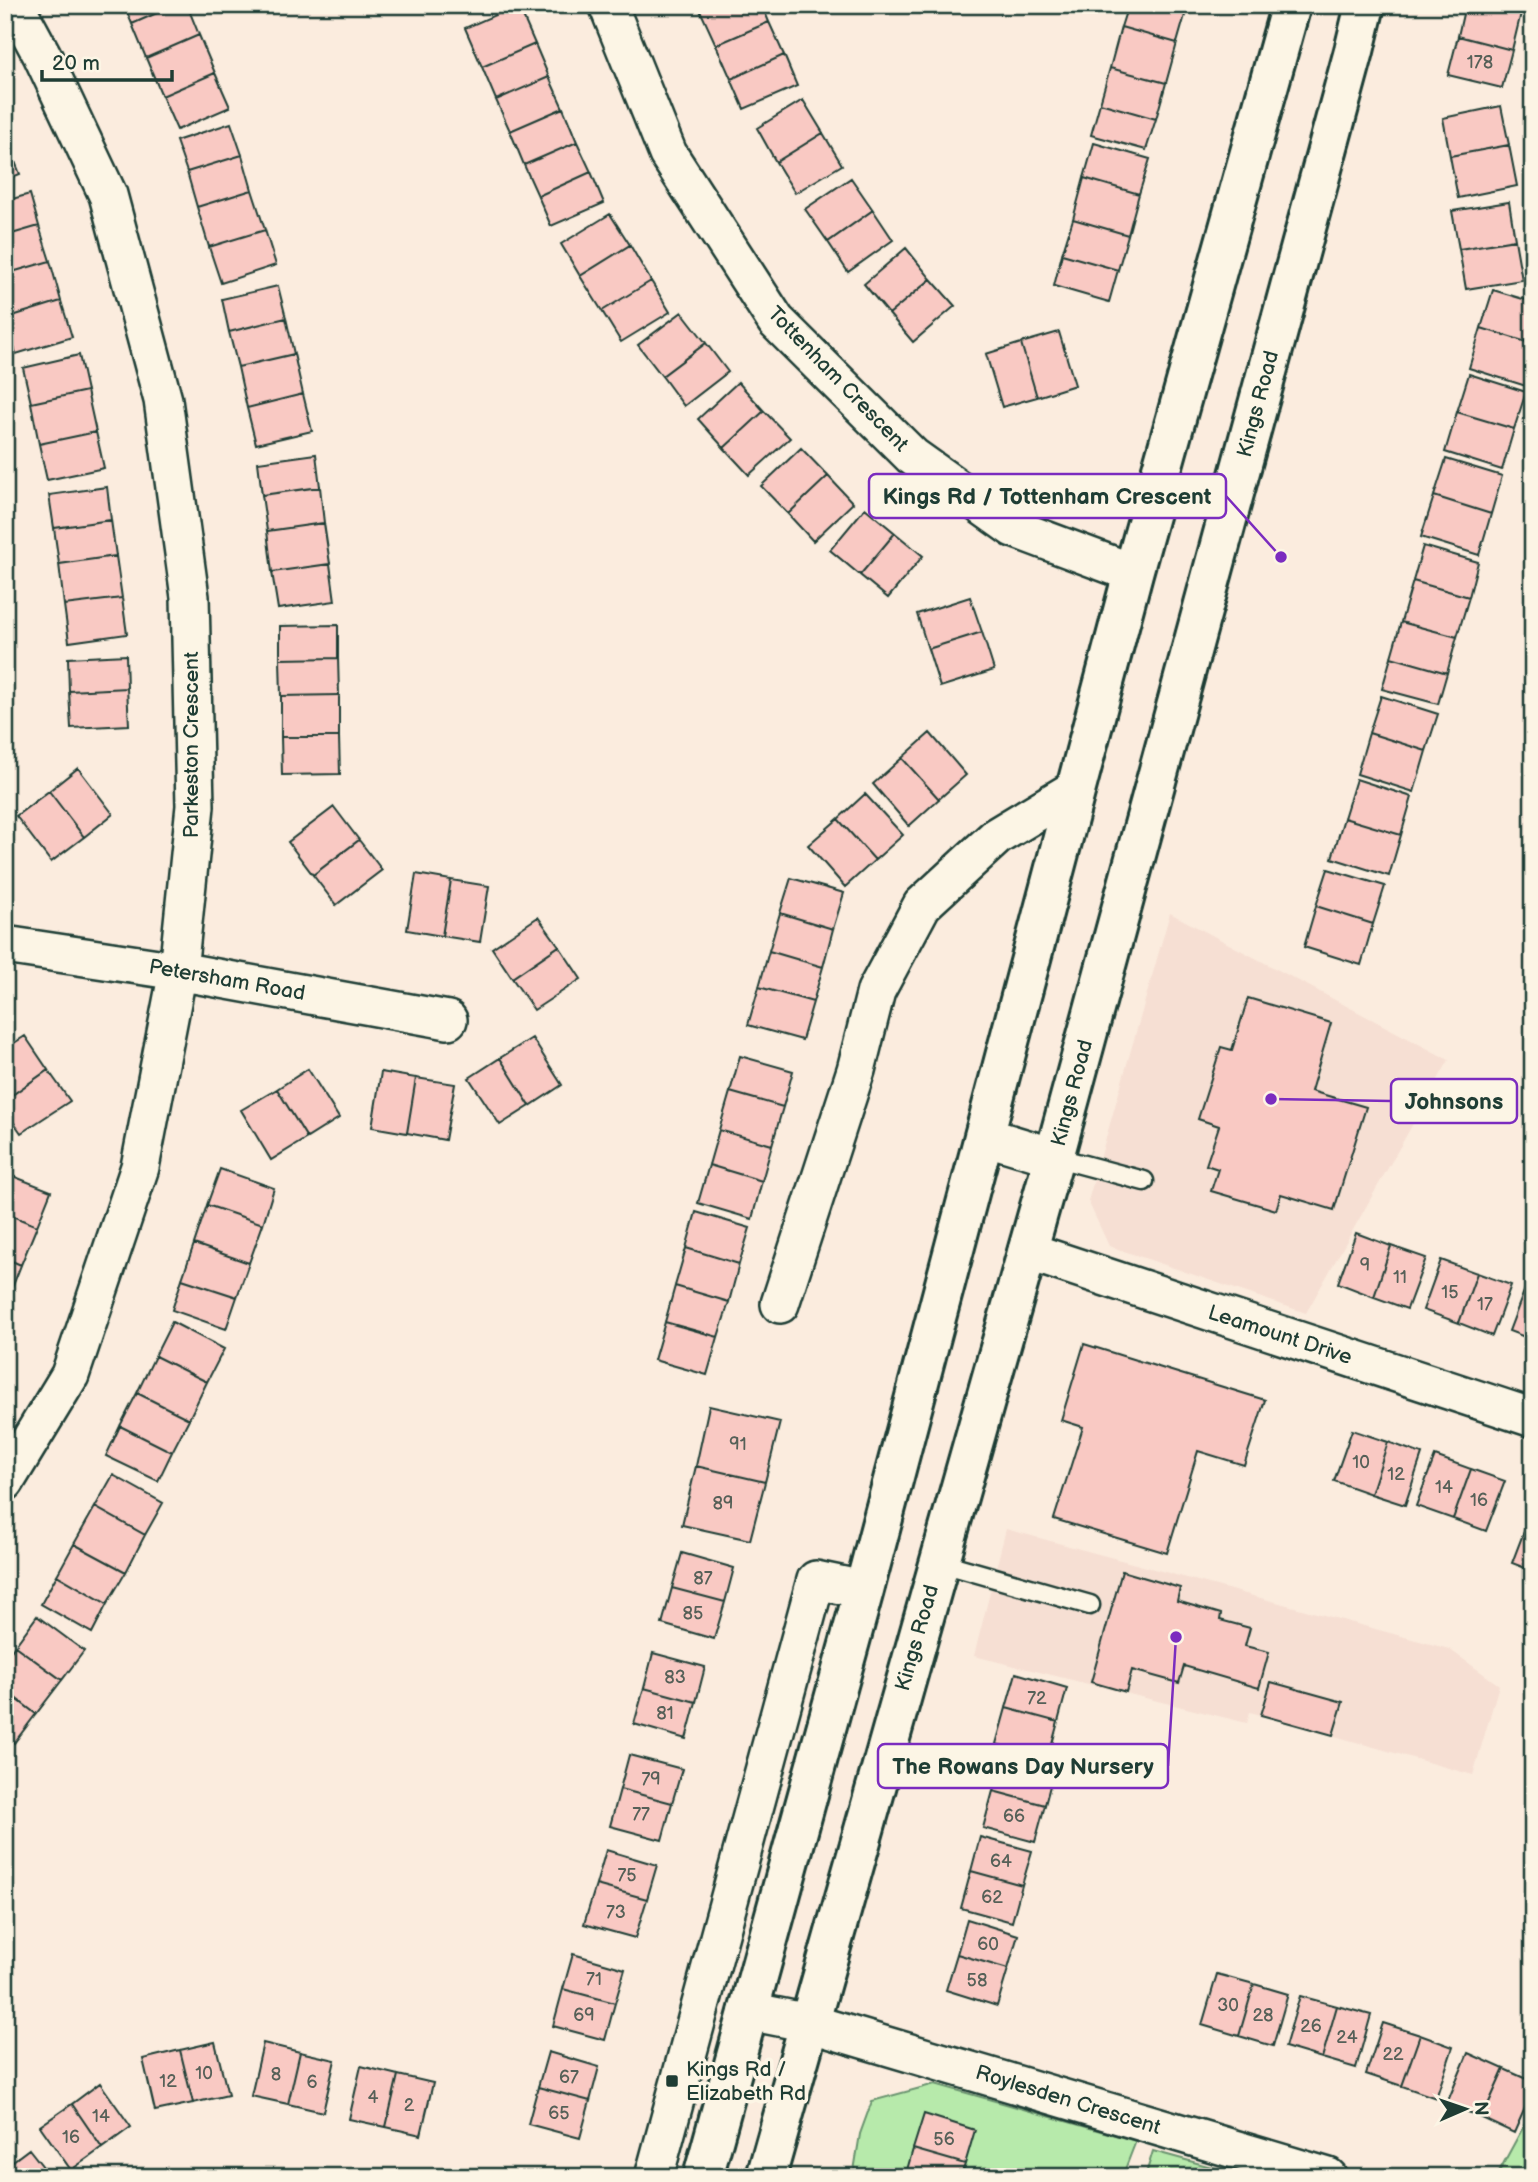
<svg xmlns="http://www.w3.org/2000/svg" width="1538" height="2182" font-family="'Balsamiq Sans',sans-serif">
<style>
.built{fill:#f6dfd3}
.green{fill:#b7eaab;stroke:#6b9470;stroke-width:2}
.building{fill:#f9c9c3;stroke:#1f3d34;stroke-width:2}
.lines{fill:none;stroke-linecap:round;stroke-linejoin:round}
.lane-casing{stroke:#1f3d34;stroke-width:23}
.street-casing{stroke:#1f3d34;stroke-width:42}
.secondary-casing{stroke:#1f3d34;stroke-width:44}
.lane{stroke:#fcf5e5;stroke-width:18}
.street{stroke:#fcf5e5;stroke-width:37}
.secondary{stroke:#fcf5e5;stroke-width:38}
.poi-dot{fill:#1f3d34;stroke:#fcf5e5;stroke-width:2.5}
.labels{text-anchor:middle;dominant-baseline:central;stroke-width:7;stroke-linejoin:round;paint-order:stroke}
.number-label{font-size:18px;fill:#566058}
.street-label{font-size:21px;fill:#1f3d34;stroke:#fcf5e5}
.poi-label{font-size:21px;fill:#1f3d34;stroke:#fcf5e5;text-anchor:start}
.leader{fill:none;stroke:#7b2cbf;stroke-width:2.5}
.callout-dot{fill:#7b2cbf;stroke:#fcf5e5;stroke-width:2.5}
.callout{fill:#fcf5e5;stroke:#7b2cbf;stroke-width:2.5}
.callout-label{font-size:23px;text-anchor:middle;font-weight:bold;fill:#1f3d34}
</style>
<rect width="100%" height="100%" fill="#fbecde"/>
<filter id="ink" filterUnits="userSpaceOnUse"><feTurbulence type="fractalNoise" baseFrequency=".0143" numOctaves="2"/><feDisplacementMap in="SourceGraphic" scale="14" xChannelSelector="R" yChannelSelector="G"/><feConvolveMatrix kernelMatrix="1 2 1 2 8 2 1 2 1" color-interpolation-filters="sRGB"/></filter>
<g filter="url(#ink)">
<path class="built" d="M1170 913 1449 1060 1306 1313 1109 1246 1088 1201Z
M1006 1529 1449 1649 1499 1685 1473 1775 1250 1712 1247 1723 974 1656Z"/>
<path class="green" d="M935 2084 1136 2141 1122 2177H853L860 2134 872 2101Z
M1533 2109V2177H1496Z
M1153 2151 1248 2177H1145Z"/>
<path class="building" d="M124 5H175L132 24Z
M175 5H187L199 35 146 58 132 24Z
M518 5 535 44 482 67 465 28Z
M704 5H762L769 22 716 45 699 8Z
M1128 5H1179L1187 8 1177 43 1121 27Z
M1465 5H1488L1521 13 1512 50 1458 36Z
M769 22 784 55 731 79 716 45Z
M1121 27 1177 43 1166 83 1110 68Z
M199 35 215 73 162 96 146 58Z
M1458 36 1512 50 1502 88 1448 75Z
M535 44 549 77 496 100 482 67Z
M784 55 797 86 744 109 731 79Z
M1110 68 1166 83 1156 119 1100 103Z
M215 73 230 107 177 130 162 96Z
M549 77 563 108 510 131 496 100Z
M803 100 823 133 776 162 757 128Z
M1100 103 1156 119 1146 150 1091 135Z
M1501 106 1509 145 1450 156 1443 118Z
M563 108 577 142 524 165 510 131Z
M231 123 242 155 187 172 176 141Z
M823 133 842 165 795 193 776 162Z
M5 137 20 174 5 180Z
M577 142 591 172 538 196 524 165Z
M1094 143 1150 159 1139 194 1084 178Z
M1509 145 1517 186 1458 198 1450 156Z
M242 155 252 190 197 207 187 172Z
M591 172 604 203 551 226 538 196Z
M851 178 873 210 828 242 805 209Z
M1084 178 1139 194 1128 235 1073 219Z
M252 190 265 230 209 247 197 207Z
M30 194 39 226 5 236V201Z
M1509 202 1515 240 1459 249 1452 211Z
M873 210 893 240 848 272 828 242Z
M610 214 630 245 580 276 561 244Z
M1073 219 1128 235 1118 270 1062 254Z
M39 226 50 261 5 274V236Z
M265 230 276 265 221 283 209 247Z
M1515 240 1522 280 1466 289 1459 249Z
M630 245 651 281 602 311 580 276Z
M906 248 931 279 889 314 864 284Z
M1062 254 1118 270 1109 302 1054 286Z
M50 261 61 301 6 318 5 274Z
M931 279 955 306 913 342 889 314Z
M651 281 670 312 621 342 602 311Z
M278 286 286 318 229 332 222 299Z
M1493 290 1533 302V344L1481 328Z
M61 301 72 337 16 354 6 318Z
M682 312 706 343 662 376 638 345Z
M286 318 294 354 238 367 229 332Z
M1481 328 1533 344V363L1526 386 1469 368Z
M1059 332 1075 385 1037 397 1021 343Z
M706 343 728 372 684 406 662 376Z
M1021 343 1037 397 1002 407 986 354Z
M294 354 303 394 247 408 238 367Z
M79 355 87 391 31 403 23 368Z
M1469 374 1526 392 1514 429 1457 412Z
M738 382 764 411 724 448 698 419Z
M87 391 96 432 39 444 31 403Z
M303 394 312 431 256 444 247 408Z
M764 411 790 438 749 475 724 448Z
M1457 412 1514 429 1502 470 1445 452Z
M96 432 104 468 47 480 39 444Z
M801 448 828 476 788 514 761 486Z
M316 454 320 487 262 495 258 462Z
M1446 459 1502 476 1491 514 1434 496Z
M828 476 853 503 813 541 788 514Z
M107 487 111 520 54 528 49 495Z
M320 487 324 523 267 531 262 495Z
M1434 496 1491 514 1479 555 1421 537Z
M865 508 895 533 860 575 830 550Z
M111 520 116 556 59 564 54 528Z
M324 523 330 564 272 572 267 531Z
M895 533 923 556 888 598 860 575Z
M1423 546 1478 562 1469 597 1413 581Z
M116 556 122 598 64 605 59 564Z
M330 564 335 601 278 609 272 572Z
M1413 581 1469 597 1457 637 1401 622Z
M970 597 982 632 928 649 917 614Z
M122 598 127 634 69 642 64 605Z
M1401 622 1457 637 1447 673 1391 657Z
M338 625V658L280 659V626Z
M982 632 994 670 940 687 928 649Z
M126 655 127 688 69 691 68 658Z
M1391 657 1447 673 1438 704 1382 689Z
M338 658 339 695 281 696 280 659Z
M127 688 129 725 71 728 69 691Z
M339 695V737H281V696Z
M1381 696 1438 714 1426 751 1369 733Z
M930 733 966 775 939 799 902 758Z
M1369 733 1426 751 1414 792 1357 774Z
M281 737H339L340 774 282 775Z
M902 758 939 799 909 826 873 784Z
M78 768 113 814 84 837 49 791Z
M1356 779 1412 797 1401 835 1344 818Z
M49 791 84 837 51 862 16 816Z
M865 794 903 835 875 860 838 819Z
M334 807 359 840 313 875 288 842Z
M1344 818 1401 835 1389 876 1332 858Z
M838 819 875 860 845 887 808 845Z
M359 840 382 870 336 905 313 875Z
M1328 869 1385 886 1373 924 1316 906Z
M416 874 451 880 442 936 407 930Z
M791 878 844 893 833 929 780 913Z
M451 880 489 886 480 942 442 936Z
M1316 906 1373 924 1361 965 1304 947Z
M780 913 833 929 823 967 769 951Z
M538 917 559 946 512 978 492 948Z
M559 946 581 979 534 1010 512 978Z
M769 951 823 967 813 1002 759 987Z
M759 987 813 1002 802 1040 748 1025Z
M1248 998 1331 1023 1311 1091 1366 1107 1334 1210 1281 1194 1276 1210 1211 1191 1218 1169 1206 1165 1219 1126 1198 1119 1221 1047 1232 1050Z
M25 1036 48 1070 5 1100V1049Z
M532 1038 562 1085 530 1106 500 1058Z
M740 1056 793 1071 783 1107 730 1092Z
M500 1058 530 1106 500 1125 469 1078Z
M308 1069 339 1118 307 1138 277 1089Z
M48 1070 70 1101 21 1133 5 1110V1100Z
M381 1072 416 1078 407 1133 372 1127Z
M416 1078 455 1084 445 1140 407 1133Z
M277 1089 307 1138 271 1160 241 1110Z
M730 1092 783 1107 772 1145 719 1130Z
M719 1130 772 1145 762 1181 709 1165Z
M709 1165 762 1181 752 1219 698 1203Z
M220 1169 274 1188 263 1224 207 1205Z
M5 1173 51 1191 37 1226 5 1213Z
M207 1205 263 1224 249 1263 194 1244Z
M696 1212 750 1228 739 1264 686 1248Z
M5 1213 37 1226 21 1265 5 1258Z
M1356 1233 1391 1246 1374 1297 1338 1283Z
M194 1244 249 1263 237 1297 182 1279Z
M1391 1246 1426 1258 1407 1309 1374 1297Z
M686 1248 739 1264 729 1302 675 1286Z
M5 1258 21 1265 8 1298 5 1297Z
M1441 1260 1477 1273 1459 1323 1423 1310Z
M1477 1273 1511 1285 1492 1336 1459 1323Z
M182 1279 237 1297 226 1329 172 1310Z
M1528 1281 1533 1282V1340L1509 1331Z
M675 1286 729 1302 718 1337 665 1322Z
M172 1322 224 1349 207 1382 155 1356Z
M665 1322 718 1337 707 1375 654 1360Z
M1084 1344 1265 1400 1244 1465 1198 1451 1167 1553 1054 1519 1083 1427 1061 1420Z
M155 1356 207 1382 189 1419 137 1393Z
M137 1393 189 1419 172 1452 120 1426Z
M709 1406 780 1422 765 1482 696 1466Z
M120 1426 172 1452 158 1481 106 1456Z
M1352 1430 1388 1442 1371 1494 1334 1481Z
M1388 1442 1422 1454 1405 1505 1371 1494Z
M1435 1456 1471 1469 1453 1519 1416 1506Z
M696 1466 765 1482 750 1540 682 1525Z
M1471 1469 1505 1481 1486 1531 1453 1519Z
M113 1475 163 1503 145 1535 95 1507Z
M95 1507 145 1535 126 1572 74 1544Z
M1531 1513H1533V1571L1512 1563Z
M74 1544 126 1572 107 1604 57 1575Z
M682 1553 734 1568 725 1602 672 1588Z
M1122 1571 1180 1588 1177 1601 1221 1614 1220 1620 1250 1628 1245 1646 1269 1652 1259 1688 1184 1666 1179 1683 1132 1670 1126 1692 1091 1682Z
M57 1575 107 1604 92 1633 41 1604Z
M672 1588 725 1602 714 1639 662 1624Z
M37 1616 84 1651 62 1680 15 1646Z
M15 1646 62 1680 36 1714 5 1690V1659Z
M653 1653 705 1667 696 1702 644 1688Z
M1016 1673 1067 1688 1058 1722 1006 1708Z
M1271 1682 1343 1702 1333 1735 1261 1715Z
M644 1688 696 1702 686 1739 634 1724Z
M5 1690 36 1714 14 1743 5 1736Z
M1006 1708 1058 1722 1048 1759 996 1744Z
M629 1755 682 1769 672 1803 620 1789Z
M1003 1756 1054 1770 1045 1805 993 1791Z
M620 1789 672 1803 662 1840 610 1826Z
M993 1791 1045 1805 1035 1842 983 1828Z
M980 1837 1032 1851 1022 1885 971 1871Z
M606 1850 657 1865 647 1899 596 1885Z
M971 1871 1022 1885 1012 1922 961 1908Z
M596 1885 647 1899 635 1938 584 1924Z
M967 1919 1018 1935 1008 1969 957 1954Z
M573 1954 625 1969 615 2003 563 1989Z
M957 1954 1008 1969 997 2006 946 1990Z
M1217 1974 1254 1984 1239 2036 1202 2025Z
M1254 1984 1288 1994 1273 2046 1239 2036Z
M563 1989 615 2003 605 2040 553 2026Z
M1300 1996 1337 2006 1322 2058 1285 2047Z
M1337 2006 1371 2015 1356 2068 1322 2058Z
M1383 2023 1420 2035 1402 2086 1366 2074Z
M1420 2035 1453 2047 1436 2098 1402 2086Z
M215 2042 228 2095 193 2103 180 2050Z
M263 2043 300 2052 288 2104 251 2096Z
M180 2050 193 2103 155 2111 143 2059Z
M300 2052 335 2060 323 2112 288 2104Z
M548 2052 599 2067 590 2101 538 2087Z
M1468 2053 1504 2069 1482 2118 1447 2103Z
M361 2066 398 2075 386 2127 349 2119Z
M1504 2069 1533 2082V2090L1514 2133 1482 2118Z
M398 2075 433 2083 421 2135 386 2127Z
M100 2083 131 2127 102 2148 72 2104Z
M538 2087 590 2101 580 2138 528 2124Z
M72 2104 102 2148 71 2170 40 2126Z
M924 2114 975 2130 965 2164 913 2149Z
M29 2149 51 2177H6L5 2167Z
M913 2149 965 2164 961 2177H905Z"/>
<g class="lines">
<g class="lane-casing">
<path id="lane" d="M1054 1157 1144 1181
M939 1562 1090 1605"/>
</g>
<g class="street-casing">
<path id="street" d="M608 5 668 154 776 321 912 456 1013 528 1133 573
M5 945 178 971 448 1020
M984 1136 1054 1157
M1027 1251 1533 1418
M780 1304 856 1070 876 991 922 905 997 836 1075 789
M5 1482 70 1375 140 1167 178 971 195 806 190 597 163 400 108 195 42 55 15 5
M748 2011 809 2023 1328 2177
M654 2177 816 1580 864 1590"/>
</g>
<g class="secondary-casing">
<path id="secondary" d="M703 2177 864 1590 1133 573 1291 5
M766 2177 1054 1157 1354 51 1365 5"/>
</g>
<use href="#lane" class="lane"/>
<use href="#street" class="street"/>
<use href="#secondary" class="secondary"/>
</g>
</g>
<rect class="poi-dot" x="665" y="2074" width="14" height="14" rx="3.5"/>
<g class="labels">
<g class="number-label">
<text x="1480" y="62">178</text>
<text x="1365" y="1265">9</text>
<text x="1400" y="1277">11</text>
<text x="1450" y="1292">15</text>
<text x="1485" y="1304">17</text>
<text x="738" y="1444">91</text>
<text x="1361" y="1462">10</text>
<text x="1396" y="1474">12</text>
<text x="1444" y="1487">14</text>
<text x="1479" y="1500">16</text>
<text x="723" y="1503">89</text>
<text x="703" y="1578">87</text>
<text x="693" y="1613">85</text>
<text x="675" y="1677">83</text>
<text x="1037" y="1698">72</text>
<text x="665" y="1713">81</text>
<text x="651" y="1779">79</text>
<text x="641" y="1814">77</text>
<text x="1014" y="1816">66</text>
<text x="1001" y="1861">64</text>
<text x="627" y="1875">75</text>
<text x="992" y="1897">62</text>
<text x="616" y="1912">73</text>
<text x="988" y="1944">60</text>
<text x="594" y="1979">71</text>
<text x="977" y="1980">58</text>
<text x="1228" y="2005">30</text>
<text x="584" y="2015">69</text>
<text x="1263" y="2015">28</text>
<text x="1311" y="2026">26</text>
<text x="1347" y="2037">24</text>
<text x="1393" y="2054">22</text>
<text x="204" y="2073">10</text>
<text x="276" y="2074">8</text>
<text x="569" y="2077">67</text>
<text x="168" y="2081">12</text>
<text x="312" y="2082">6</text>
<text x="373" y="2097">4</text>
<text x="409" y="2105">2</text>
<text x="559" y="2113">65</text>
<text x="101" y="2116">14</text>
<text x="71" y="2137">16</text>
<text x="944" y="2139">56</text>
</g>
<g class="street-label">
<text transform="translate(838 379) rotate(46)">Tottenham Crescent</text>
<text transform="translate(1258 404) rotate(-75)">Kings Road</text>
<text transform="translate(191 745) rotate(-90)">Parkeston Crescent</text>
<text transform="translate(227 980) rotate(10)">Petersham Road</text>
<text transform="translate(1072 1093) rotate(-75)">Kings Road</text>
<text transform="translate(1280 1335) rotate(18)">Leamount Drive</text>
<text transform="translate(917 1638) rotate(-74)">Kings Road</text>
<text transform="translate(1068 2100) rotate(17)">Roylesden Crescent</text>
</g>
<g class="poi-label">
<text x="686" y="2069">Kings Rd /<tspan x="686" dy="24">Elizabeth Rd</tspan></text>
</g>
</g>
<path class="leader" d="M1281 557L1226 496M1271 1099L1391 1101M1176 1637L1168 1766"/>
<g class="callout-dot">
<circle cx="1281" cy="557" r="7"/>
<circle cx="1271" cy="1099" r="7"/>
<circle cx="1176" cy="1637" r="7"/>
</g>
<g class="callout">
<rect x="869" y="474" width="357" height="44" rx="7"/>
<rect x="1391" y="1079" width="126" height="44" rx="7"/>
<rect x="878" y="1744" width="290" height="44" rx="7"/>
</g>
<g class="callout-label">
<text x="1047" y="504">Kings Rd / Tottenham Crescent</text>
<text x="1454" y="1109">Johnsons</text>
<text x="1023" y="1774">The Rowans Day Nursery</text>
</g>
<rect width="1538" height="2182" fill="none" stroke="#fcf5e5" stroke-width="28"/>
<rect x="14" y="14" width="1510" height="2154" fill="none" stroke="#1f3d34" stroke-width="2.5" filter="url(#ink)"/>
<g transform="translate(1465 2109) rotate(88)" stroke="#fcf5e5" stroke-width="5" paint-order="stroke">
<path d="M0-5L12 26L0 18L-12 26Z" fill="#1f3d34"/>
<text y="-10" font-size="19" font-weight="bold" text-anchor="middle" fill="#1f3d34">N</text>
</g>
<path d="M42 70v10h130v-10" fill="none" stroke="#1f3d34" stroke-width="3.5"/>
<text x="52" y="70" font-size="21" fill="#1f3d34" stroke="#fcf5e5" stroke-width="5" paint-order="stroke">20 m</text>
</svg>
